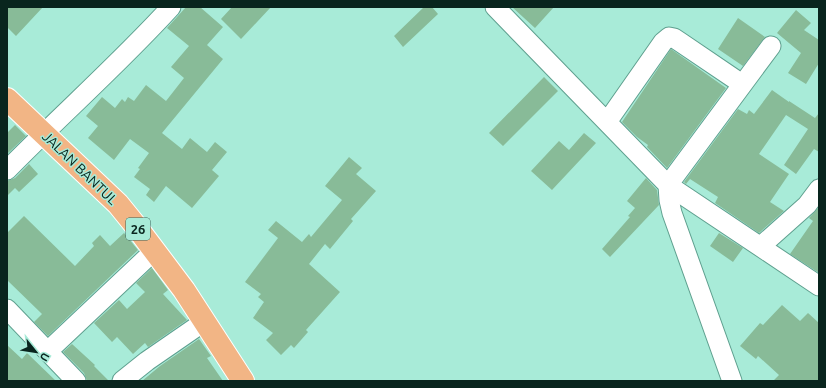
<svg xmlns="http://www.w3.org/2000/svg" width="826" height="388" font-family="Ubuntu,sans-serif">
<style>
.building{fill:#88bb98}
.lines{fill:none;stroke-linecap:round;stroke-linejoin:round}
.minor-casing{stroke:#5fa08f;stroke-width:21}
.major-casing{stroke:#fff;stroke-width:24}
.minor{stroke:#fff;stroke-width:19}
.major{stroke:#f2b585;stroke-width:22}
.labels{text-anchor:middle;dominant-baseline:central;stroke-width:3;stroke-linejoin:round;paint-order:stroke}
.shield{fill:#a8ebd8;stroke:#396056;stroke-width:1}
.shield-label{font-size:13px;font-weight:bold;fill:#09251e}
.street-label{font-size:14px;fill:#09251e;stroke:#a8ebd8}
</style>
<rect width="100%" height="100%" fill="#a8ebd8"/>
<path class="building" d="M7 7H43L16 36 7 27Z
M186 7H200L223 27 207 45 223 59 162 133 182 149 190 138 207 152 215 142 227 152 212 170 219 176 192 208 166 186 154 202 146 195 150 189 134 177 140 169 138 168 149 153 130 139 114 160 88 138 98 126 86 116 102 97 115 108 122 99 125 102 128 97 134 101 146 85 166 101 184 78 171 67 189 46 167 28Z
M232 7H271L241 39 221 19Z
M424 7H432L438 14 403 47 394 36Z
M512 7H554L535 28Z
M796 10 811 23 804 30 819 40V63L806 84 788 73 801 53 777 33Z
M738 18 765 37 743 66 718 49Z
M671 49 726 88 667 168 647 147 648 145 637 137 622 122Z
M544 77 558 91 503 146 489 133Z
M772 90 789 102V101L815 118 819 113V152L814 149 796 174 784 165 808 129 786 115 759 154 789 174 770 202 784 211 759 233 715 203 718 197 690 179 686 184 684 182 738 109 747 114 749 110 754 114Z
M15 125 26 136 7 154V133Z
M584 133 596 143 552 190 531 171 559 141 569 150Z
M349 157 362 168 356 174 376 191 351 219 353 221 330 249 325 244 309 264 340 292 306 330 308 332 294 348 291 345 281 355 266 340 273 333 253 318 264 302 258 297 261 294 245 282 278 238 268 230 276 221 302 242 309 234 311 237 342 200 325 186Z
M29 164 38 174 19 192 15 188 7 196V181L15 178Z
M646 178 657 190 659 205 610 257 602 249 630 217 628 216 635 208 627 201Z
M819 207V273L790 254 813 221 809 218Z
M24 216 75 266 94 246 92 243 100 235 110 246 124 233 138 250 48 336 34 322 42 314 7 280V233Z
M719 233 743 248 733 262 710 246Z
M152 268 168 290 163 294 187 320 148 347 145 343 133 354 117 337 112 342 94 323 119 300 127 309 145 292 136 283Z
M782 305 800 321 808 313 819 323V381H773L779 375 758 356 756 359 740 346 760 323 763 325Z
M199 339 211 356 207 358 223 381H142L160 366Z
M72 344 95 365 94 366 109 381H87L84 373 63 352Z
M7 345 22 359 27 353 56 381H7Z"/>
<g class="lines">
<g class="minor-casing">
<path id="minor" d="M495 7 668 185 819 286
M607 122 663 42 669 37 674 38 680 42 742 84
M7 170C61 115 119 64 171 7
M761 246 807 205 819 189
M7 309 76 381
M48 351 155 250
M122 381 147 361 205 321
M732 381 672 213 669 200 668 185 771 46"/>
</g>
<g class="major-casing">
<path id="major" d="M7 99 118 204 135 225 184 290 243 381"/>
</g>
<use href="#minor" class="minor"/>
<use href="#major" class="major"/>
</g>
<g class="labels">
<rect class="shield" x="126" y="218" width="24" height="22" rx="3"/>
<g class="shield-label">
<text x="138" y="229">26</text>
</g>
<g class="street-label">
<text transform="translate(80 168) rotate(44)">JALAN BANTUL</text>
</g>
</g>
<rect width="826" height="388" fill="none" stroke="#09251e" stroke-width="16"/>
<g transform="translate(36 352) rotate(120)" stroke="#a8ebd8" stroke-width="3" paint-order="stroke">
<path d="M0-3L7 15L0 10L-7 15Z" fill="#09251e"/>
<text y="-6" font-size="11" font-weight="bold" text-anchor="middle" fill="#09251e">U</text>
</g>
</svg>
